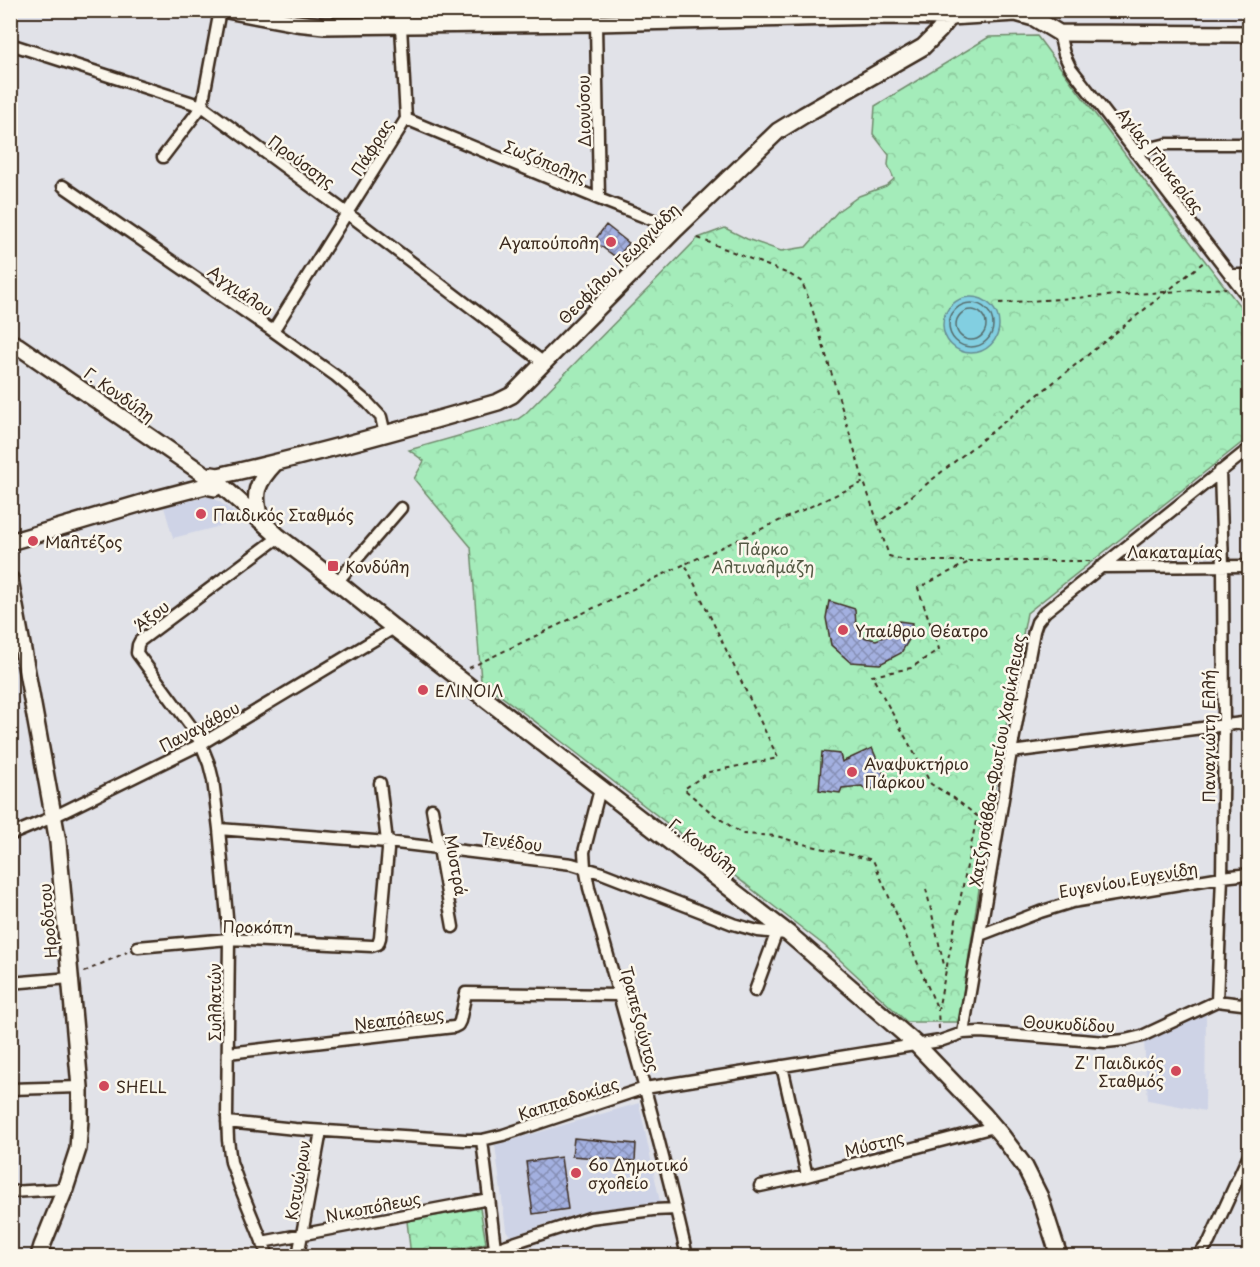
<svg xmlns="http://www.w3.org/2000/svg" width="1260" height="1267" font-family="'Playpen Sans',sans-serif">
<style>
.built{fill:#ced3e6}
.park{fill:url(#park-crowns);stroke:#708b6c;stroke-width:1.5}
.water{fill:#82cfe1;stroke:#668d93;stroke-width:1.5}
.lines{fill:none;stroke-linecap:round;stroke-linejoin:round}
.shore{stroke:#576c6c;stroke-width:1.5}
.building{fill:url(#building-cross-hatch);stroke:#3b2a1e;stroke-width:1.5}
.street-casing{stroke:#3b2a1e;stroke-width:15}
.secondary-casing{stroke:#3b2a1e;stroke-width:20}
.path{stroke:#3b2a1e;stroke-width:2;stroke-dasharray:4.5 4.5;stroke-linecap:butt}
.street{stroke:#fbf7ec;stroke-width:10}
.secondary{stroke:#fbf7ec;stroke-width:15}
.poi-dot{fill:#d1495b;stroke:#fbf7ec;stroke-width:2}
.labels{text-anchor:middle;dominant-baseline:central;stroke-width:5;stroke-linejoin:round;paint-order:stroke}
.street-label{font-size:16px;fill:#3b2a1e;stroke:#fbf7ec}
.poi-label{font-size:16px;fill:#3b2a1e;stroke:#fbf7ec;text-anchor:start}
.park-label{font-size:16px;fill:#555a45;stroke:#fbf7ec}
</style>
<defs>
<pattern id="park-crowns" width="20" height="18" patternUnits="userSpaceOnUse" patternTransform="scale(1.5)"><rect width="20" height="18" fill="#a4ecba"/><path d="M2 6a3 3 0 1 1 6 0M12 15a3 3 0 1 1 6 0" fill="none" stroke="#8ecb9f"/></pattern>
<pattern id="building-cross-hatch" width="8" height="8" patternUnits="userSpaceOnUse" patternTransform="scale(1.5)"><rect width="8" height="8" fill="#a3b0e0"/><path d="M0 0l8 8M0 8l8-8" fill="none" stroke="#868fb5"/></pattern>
</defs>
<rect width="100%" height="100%" fill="#e1e2e8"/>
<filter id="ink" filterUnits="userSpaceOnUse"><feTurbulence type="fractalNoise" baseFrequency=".0167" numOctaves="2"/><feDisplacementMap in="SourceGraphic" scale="12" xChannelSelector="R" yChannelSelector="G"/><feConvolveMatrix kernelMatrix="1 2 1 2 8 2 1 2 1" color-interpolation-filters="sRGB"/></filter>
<g filter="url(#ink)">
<path class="built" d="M211 496 245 520 173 538 164 507Z
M1206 1014 1205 1111 1148 1100 1144 1041Z
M639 1103 660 1202 586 1211 510 1236 506 1230 495 1145Z"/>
<path class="park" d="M1037 36 1182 231 1249 318V437L1027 613 993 796 959 1022H907L825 946 798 925 565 744 481 681 471 547 414 479 424 461 409 450 518 419 525 414 698 238 725 228 747 239 781 251 806 247 838 211 859 196 886 186 894 179 888 165 889 155 873 134 875 106 989 37Z
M480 1208 486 1243 428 1256H411L407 1221Z"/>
<path class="water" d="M943 325a28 28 0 1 1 56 0a28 28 0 1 1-56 0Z"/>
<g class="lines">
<path class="shore" d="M949 325a22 22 0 1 1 44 0a22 22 0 1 1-44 0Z
M956 325a15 15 0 1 1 30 0a15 15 0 1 1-30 0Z"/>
</g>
<path class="building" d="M606 225 629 243 617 258 594 241Z
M829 601 855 609 856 626 863 637 876 640 892 634 899 621 912 623 910 638 901 653 880 664 850 662 831 645 826 618Z
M872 748 888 784 866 791 862 786 842 788 840 793 819 790 822 752 840 754 842 762Z
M574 1138 636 1144 635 1161 572 1156Z
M561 1157 568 1209 533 1214 526 1162Z"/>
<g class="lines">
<g class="street-casing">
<path id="street" d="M596 23 599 199
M1059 33 1064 54 1070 67 1250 300
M10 44 202 106 347 213 544 363
M406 119 599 199 676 229
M1135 152 1167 144H1250
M163 157 202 106 220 10
M63 186 273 331 336 376 368 403 381 417 385 434
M1230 275H1250
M273 331 406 119 401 26
M1100 567 1250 566
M337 582 401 508
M1011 752 1250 722
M600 789 584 852 585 867 589 888C623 1010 659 1133 687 1256
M432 809 453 927
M219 829 388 842 572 864 602 873 733 924 758 931 789 934
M10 835 53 817 201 744 394 628
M980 935 1040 912 1072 902 1222 877 1250 874
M138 947 229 939 372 946 378 944 380 938 388 850 380 783
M10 983 70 978
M755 991 776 934
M1217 1001 1222 877 1224 725 1223 566 1220 471
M963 1033 1011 752 1034 631 1037 622 1045 612 1250 448
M228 1053 454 1027 458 1025 460 1021 466 993 619 995
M782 1066 807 1176
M10 1089 80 1087
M227 1122 295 1129 465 1140H482L503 1135 645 1088 940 1041 963 1033 980 1032 1106 1042 1125 1040 1142 1036 1217 1001 1250 1005
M482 1140 496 1256
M760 1186 807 1176 994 1127
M10 1192 65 1189
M262 1242 489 1199
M39 1254 53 1256
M268 1256 240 1187 231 1162 228 1140 227 1117 229 939 219 829 213 780 209 764 201 744 193 729 137 653 138 645 140 641 279 537
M298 1256 321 1131
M464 1256 495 1249 590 1218 653 1210 676 1209
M1198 1256 1209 1242 1250 1152"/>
</g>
<g class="secondary-casing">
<path id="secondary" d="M227 10 296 23 324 26 596 23 882 16 950 17 1016 13 1034 18 1059 33 1250 34
M10 342 18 346 208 477
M218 476C312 455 405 429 498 402L512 395 676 229 778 131 804 115 923 47 939 31 950 17
M220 484 215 488 210 487 208 484V477L212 475 218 476 220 479V484L279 537 337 582 394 628 789 934 916 1044 984 1115 1002 1136 1025 1167 1040 1197 1059 1256
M261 521C252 494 256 483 275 463
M10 542 152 500 209 485
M10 579 58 842 80 1087V1119L78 1149 65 1189 42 1246 39 1256"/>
</g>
<path class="path" d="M698 238 791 275 802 282 811 305 864 482
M999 303 1226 288
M878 523 864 482 685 564 778 758 709 772 684 789 713 814 742 834 777 836 799 843 873 860 938 1010
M1090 561H907L889 556 878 523 1205 261
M469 668 685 564
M926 889 945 969
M84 972 127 952
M939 1029 938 1010 977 816 954 798 931 784 872 676 911 668 939 649 918 588 971 561"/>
<use href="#street" class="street"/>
<use href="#secondary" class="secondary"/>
</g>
</g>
<g class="poi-dot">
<circle cx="611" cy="242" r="6"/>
<circle cx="201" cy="514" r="6"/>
<circle cx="33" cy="541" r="6"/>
<rect x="327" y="560" width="12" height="12" rx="3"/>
<circle cx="843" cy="630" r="6"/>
<circle cx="423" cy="690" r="6"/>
<circle cx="852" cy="772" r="6"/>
<circle cx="1176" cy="1071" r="6"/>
<circle cx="104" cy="1086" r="6"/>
<circle cx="576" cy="1173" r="6"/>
</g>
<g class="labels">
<g class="street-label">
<text transform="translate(583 111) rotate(-91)">Διονύσου</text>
<text transform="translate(371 147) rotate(-58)">Πάφρας</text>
<text transform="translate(1161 160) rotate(52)">Αγίας Γλυκερίας</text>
<text transform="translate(302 161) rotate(36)">Προύσσης</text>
<text transform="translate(546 161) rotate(22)">Σωζόπολης</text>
<text transform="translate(618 263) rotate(-45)">Θεοφίλου Γεωργιάδη</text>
<text transform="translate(241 290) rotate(35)">Αγχιάλου</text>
<text transform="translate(120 394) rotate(35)">Γ. Κονδύλη</text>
<text x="1175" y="551">Λακαταμίας</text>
<text transform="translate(151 615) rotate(-38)">Άξου</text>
<text transform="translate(199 726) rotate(-28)">Παναγάθου</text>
<text transform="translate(1208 736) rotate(-90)">Παναγιώτη Ελλή</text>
<text transform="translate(996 760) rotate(-80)">Χατζησάββα-Φωτίου Χαρίκλειας</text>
<text transform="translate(512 841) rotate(7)">Τενέδου</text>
<text transform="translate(704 846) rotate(37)">Γ. Κονδύλη</text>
<text transform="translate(457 865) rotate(80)">Μυστρά</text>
<text transform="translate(1128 879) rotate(-10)">Ευγενίου Ευγενίδη</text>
<text transform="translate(47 921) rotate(-95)">Ηροδότου</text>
<text transform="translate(258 926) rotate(1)">Προκόπη</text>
<text transform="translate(214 1002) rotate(-90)">Συλλατών</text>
<text transform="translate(399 1018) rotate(-7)">Νεαπόλεως</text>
<text transform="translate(641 1019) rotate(75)">Τραπεζούντος</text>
<text transform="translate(1069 1023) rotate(3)">Θουκυδίδου</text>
<text transform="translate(568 1098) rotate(-18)">Καππαδοκίας</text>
<text transform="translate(874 1143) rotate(-14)">Μύστης</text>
<text transform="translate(297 1180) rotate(-80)">Κοτυώρων</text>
<text transform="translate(373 1206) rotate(-11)">Νικοπόλεως</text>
</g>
<g class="poi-label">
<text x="599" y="242" text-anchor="end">Αγαπούπολη</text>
<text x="213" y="514">Παιδικός Σταθμός</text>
<text x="45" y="541">Μαλτέζος</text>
<text x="345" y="566">Κονδύλη</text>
<text x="855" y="630">Υπαίθριο Θέατρο</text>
<text x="435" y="690">ΕΛΙΝΟΙΛ</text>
<text x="864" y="763">Αναψυκτήριο<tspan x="864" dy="18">Πάρκου</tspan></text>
<text x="1164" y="1062" text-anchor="end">Ζ' Παιδικός<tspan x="1164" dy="18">Σταθμός</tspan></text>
<text x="116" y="1086">SHELL</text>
<text x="588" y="1164">6ο Δημοτικό<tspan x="588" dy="18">σχολείο</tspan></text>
</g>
<g class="park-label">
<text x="763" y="548">Πάρκο<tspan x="763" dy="18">Αλτιναλμάζη</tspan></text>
</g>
</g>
<rect width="1260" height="1267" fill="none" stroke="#fbf7ec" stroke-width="36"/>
<rect x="18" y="18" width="1224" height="1231" fill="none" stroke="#3b2a1e" stroke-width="2" filter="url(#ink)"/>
</svg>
